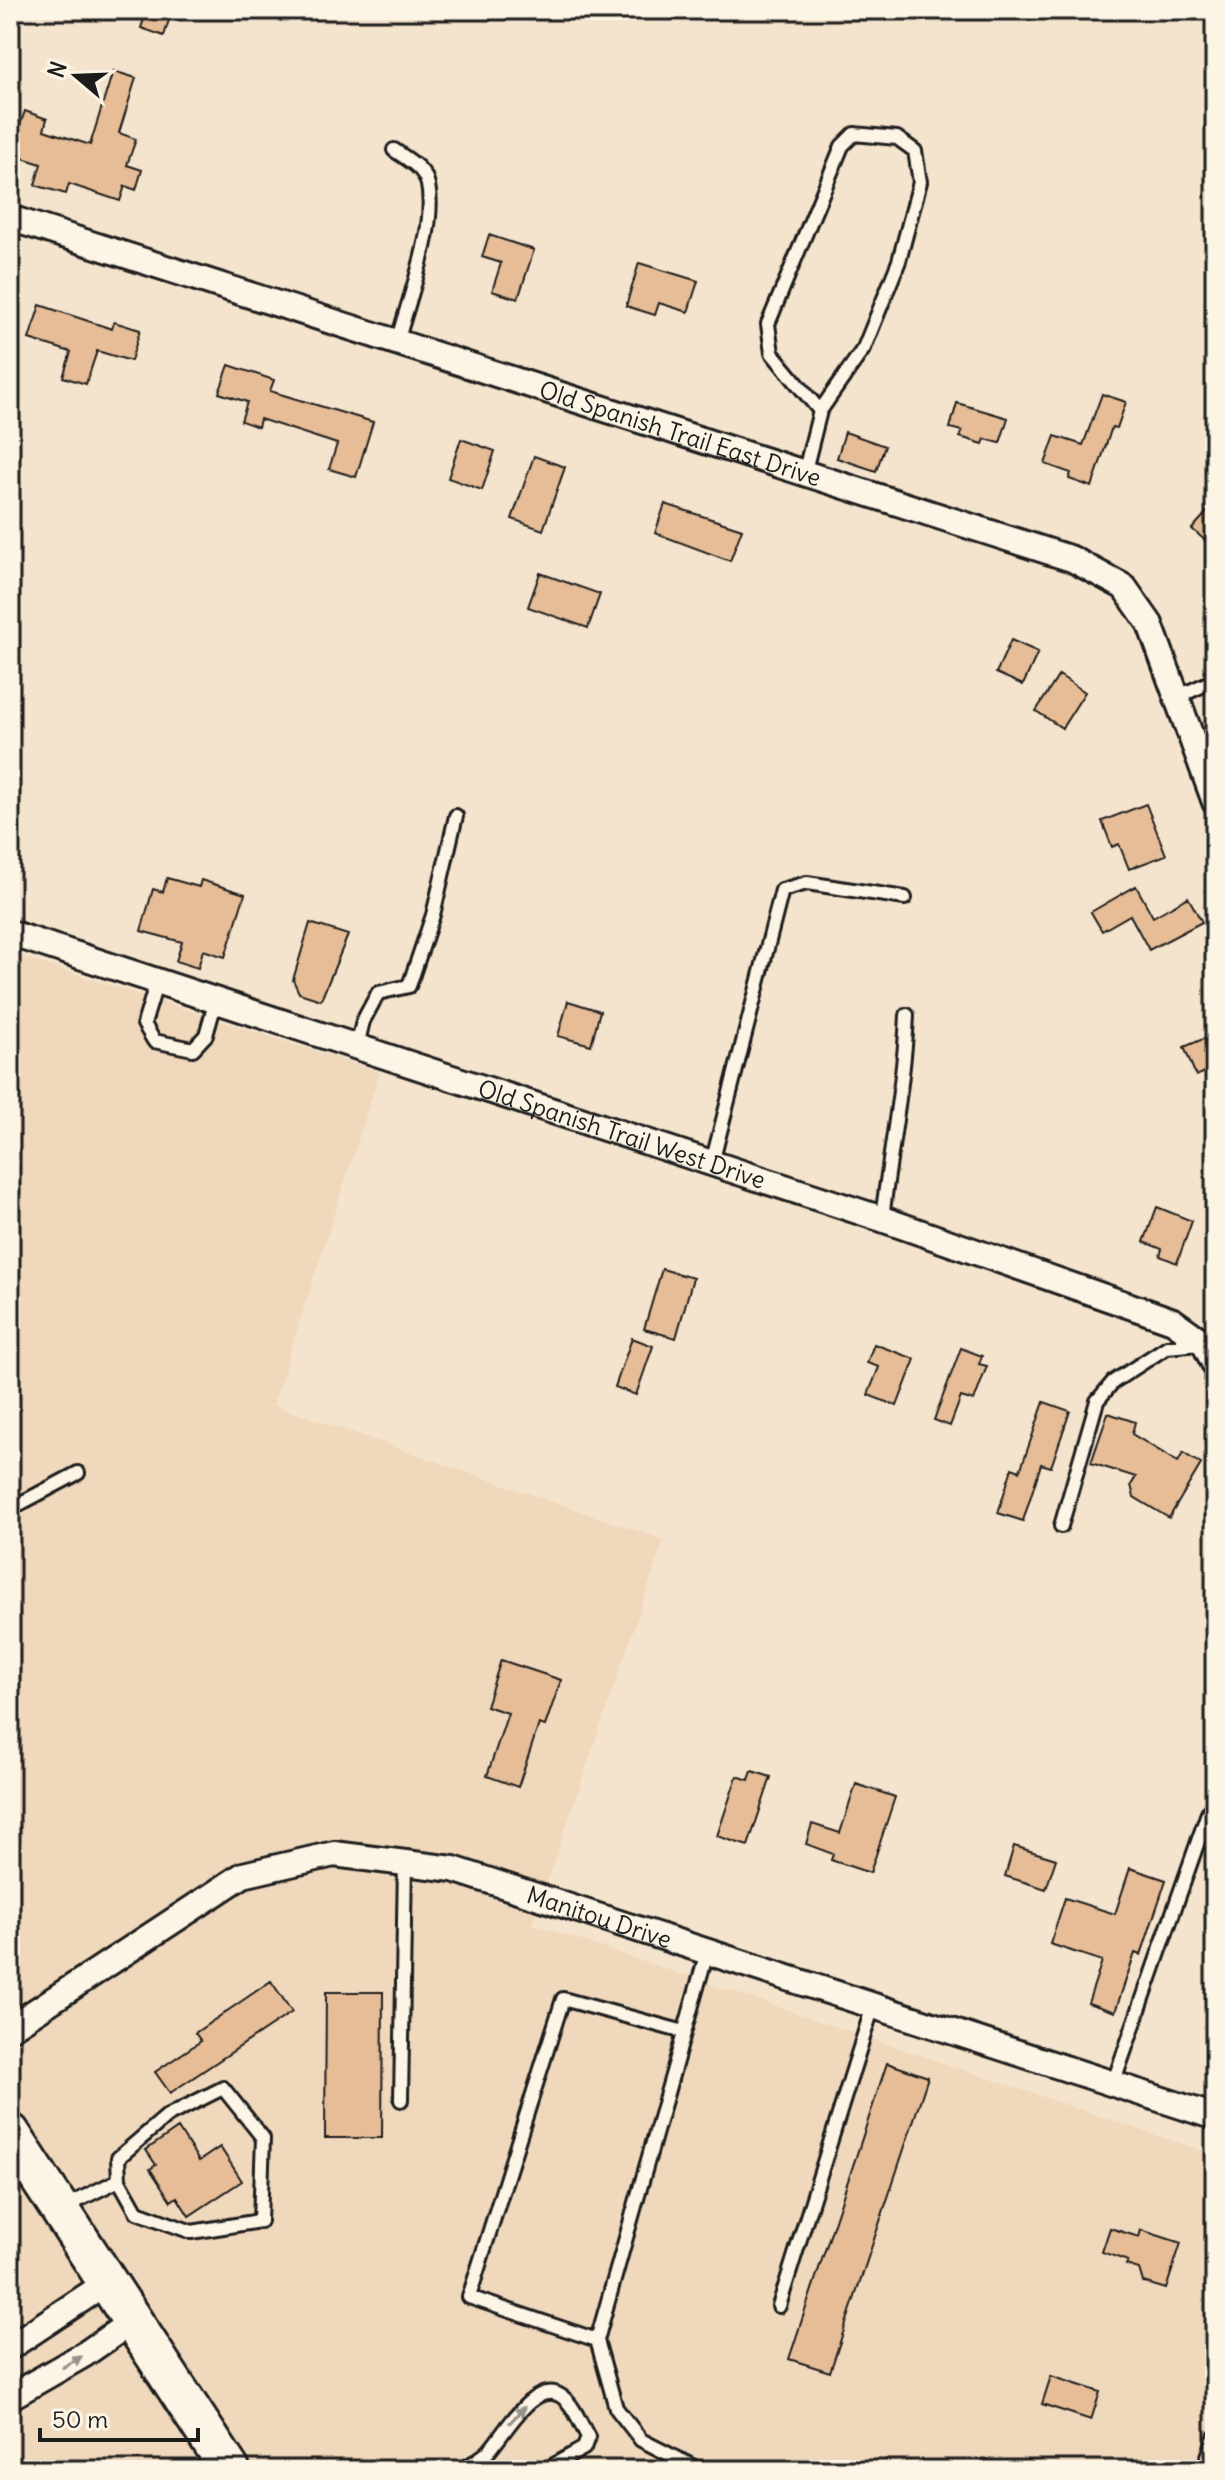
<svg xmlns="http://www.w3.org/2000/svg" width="1225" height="2480" font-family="Delius,sans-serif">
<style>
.built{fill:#f0d8bc}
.building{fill:#e6bd96;stroke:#1c1c1c;stroke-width:2}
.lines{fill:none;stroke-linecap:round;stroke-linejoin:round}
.service-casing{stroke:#1c1c1c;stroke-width:18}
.minor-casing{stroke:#1c1c1c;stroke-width:30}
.primary-casing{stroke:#1c1c1c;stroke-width:44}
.service{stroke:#fcf5e5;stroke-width:12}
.minor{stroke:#fcf5e5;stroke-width:24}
.primary{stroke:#fcf5e5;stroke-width:38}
.oneway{fill:#97938b}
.labels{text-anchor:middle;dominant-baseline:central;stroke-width:6;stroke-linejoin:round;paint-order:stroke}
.street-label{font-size:24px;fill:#1c1c1c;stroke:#fcf5e5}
</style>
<rect width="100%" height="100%" fill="#f5e4cd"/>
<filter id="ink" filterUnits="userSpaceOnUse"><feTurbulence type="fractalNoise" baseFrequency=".0125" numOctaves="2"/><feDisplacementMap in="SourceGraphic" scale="16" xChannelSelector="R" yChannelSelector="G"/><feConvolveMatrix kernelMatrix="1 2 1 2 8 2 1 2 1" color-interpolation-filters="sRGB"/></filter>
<g filter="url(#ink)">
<path class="built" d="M10 953 380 1072 273 1405 664 1540 533 1924 1215 2155V2470H10Z"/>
<path class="building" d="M147 10H172L164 36 141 28Z
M113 71 136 78 119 133 136 139 127 165 142 170 136 190 125 186 120 201 69 184 66 194 35 185 41 164 10 154V122L20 125 25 111 47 119 44 130 90 145Z
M489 235 534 250 518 299 492 291 501 263 482 257Z
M639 263 698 281 688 312 659 303 655 315 626 306Z
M40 305 112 329 114 322 140 330 131 361 97 351 86 384 63 377 71 352 29 339Z
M229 365 274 380 270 391 373 422 356 477 329 469 337 444 260 419 258 427 241 421 247 402 219 393Z
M1102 394 1126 402 1117 428 1112 427 1092 487 1069 479 1071 473 1045 464 1055 436 1083 445Z
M957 403 1008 418 1000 443 985 439 983 444 960 437 962 431 950 428Z
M845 432 885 446 876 471 837 458Z
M461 439 495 451 482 490 448 478Z
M534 456 565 467 543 530 512 519Z
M1215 503V549L1192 529Z
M665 504 742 529 730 561 655 533Z
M540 573 600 594 588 628 528 607Z
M1011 640 1038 652 1023 685 996 673Z
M1059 675 1085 692 1062 728 1036 711Z
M1146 804 1166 855 1129 869 1119 844 1112 847 1102 821Z
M167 878 199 887 201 880 245 894 225 957 203 950 198 968 176 961 182 942 141 931 153 889 163 892Z
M1136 886 1153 917 1188 897 1202 922 1149 950 1130 915 1102 931 1091 912Z
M310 923 348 935 321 1000 299 993 293 980Z
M568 1001 600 1011 591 1045 558 1036Z
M1215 1034V1068L1196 1076 1184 1047Z
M1157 1207 1192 1221 1177 1263 1160 1256 1162 1249 1144 1242Z
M662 1269 693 1278 676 1338 644 1329Z
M632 1338 653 1346 636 1395 615 1387Z
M874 1344 915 1359 897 1406 868 1395 879 1367 867 1363Z
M961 1348 982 1356 979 1364 987 1366 974 1401 961 1397 950 1426 934 1420Z
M1044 1402 1070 1411 1051 1467 1041 1464 1023 1521 998 1513 1012 1468 1020 1471Z
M1108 1413 1135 1422 1132 1434 1178 1462 1183 1453 1201 1464 1169 1518 1134 1497 1131 1485 1136 1477 1091 1463Z
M501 1660 561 1680 545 1726 539 1724 518 1787 487 1776 508 1713 486 1706Z
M752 1771 771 1777 748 1846 717 1836 737 1776 749 1780Z
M856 1784 895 1797 870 1873 831 1860 833 1854 806 1844 812 1824 840 1833Z
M1014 1846 1056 1859 1046 1889 1005 1876Z
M1130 1868 1166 1880 1141 1955 1135 1953 1115 2012 1088 2003 1102 1961 1050 1944 1065 1898 1115 1914Z
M271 1981 292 2012 170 2093 155 2072 201 2041 195 2033Z
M326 1992H383L382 2138H325Z
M887 2063 928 2077 830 2372 789 2359Z
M178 2128 199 2161 220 2147 242 2181 189 2216 177 2197 171 2201 150 2169 156 2165 146 2150Z
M1110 2228 1139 2237 1141 2230 1181 2243 1166 2289 1143 2282 1139 2269 1126 2265 1128 2261 1102 2252Z
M1051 2376 1100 2392 1091 2420 1042 2404Z"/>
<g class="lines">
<g class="service-casing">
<path id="service" d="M394 150C407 159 425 168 428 185 437 228 408 300 397 343
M804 474 820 411 772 353 768 324 842 146 854 134 897 138 915 151 920 182 899 261 864 348 820 411
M1177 697 1215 680
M157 981 144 1024 154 1041 193 1049 206 1035 216 1000
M357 1046 363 1021 378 993 409 986 433 915 456 816
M712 1163 782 890 807 883 905 898
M882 1219C890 1151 904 1084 907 1015
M10 1509 78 1473
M1061 1526 1097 1401 1113 1382 1167 1347 1200 1344
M1113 2084 1209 1810
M401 2100 405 1863
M62 2208 119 2180 137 2212 192 2232 260 2221 263 2138 223 2088 167 2116 118 2158 119 2180
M779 2306 873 2006
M597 2340 469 2297 563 1999 684 2032
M462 2470C471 2464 480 2459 488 2452 503 2437 533 2378 561 2396 573 2403 581 2425 588 2437L584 2448 545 2470
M700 2470 641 2440 616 2408 597 2340 707 1952
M1203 2470 1215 2437"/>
</g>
<g class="minor-casing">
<g id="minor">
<path id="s1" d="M10 218 1072 559 1124 587 1150 624 1215 802"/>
<path id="s2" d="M10 933 882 1219 1173 1321 1204 1343 1215 1365"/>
<path id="s3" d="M10 2028 243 1875 334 1854 453 1869 1215 2117"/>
<path d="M10 2347 105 2284"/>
<path d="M10 2397 85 2354 131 2322"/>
</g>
</g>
<g class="primary-casing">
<path id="primary" d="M10 2133 230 2470"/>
</g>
<use href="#service" class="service"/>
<use href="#minor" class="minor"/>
<use href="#primary" class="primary"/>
</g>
<defs><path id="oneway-solid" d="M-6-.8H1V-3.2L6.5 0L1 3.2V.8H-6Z" transform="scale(2)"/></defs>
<g class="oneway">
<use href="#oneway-solid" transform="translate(72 2362) rotate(-30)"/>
<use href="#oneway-solid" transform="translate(517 2415) rotate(-47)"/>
</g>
</g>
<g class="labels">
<g class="street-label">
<text stroke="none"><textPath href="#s1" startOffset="704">Old Spanish Trail East Drive</textPath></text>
<text stroke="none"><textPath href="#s2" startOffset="644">Old Spanish Trail West Drive</textPath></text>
<text stroke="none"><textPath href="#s3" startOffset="646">Manitou Drive</textPath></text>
</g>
</g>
<rect width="1225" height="2480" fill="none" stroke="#fcf5e5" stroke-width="40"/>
<rect x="20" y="20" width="1185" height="2440" fill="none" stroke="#1c1c1c" stroke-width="3" filter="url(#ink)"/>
<g transform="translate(76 76) rotate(289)" stroke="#fcf5e5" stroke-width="6" paint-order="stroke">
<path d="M0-6L14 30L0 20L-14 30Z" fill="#1c1c1c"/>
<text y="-12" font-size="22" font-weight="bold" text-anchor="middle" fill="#1c1c1c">N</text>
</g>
<path d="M40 2428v12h158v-12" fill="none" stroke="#1c1c1c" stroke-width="4"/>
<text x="52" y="2428" font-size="24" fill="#1c1c1c" stroke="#fcf5e5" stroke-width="6" paint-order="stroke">50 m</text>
</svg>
